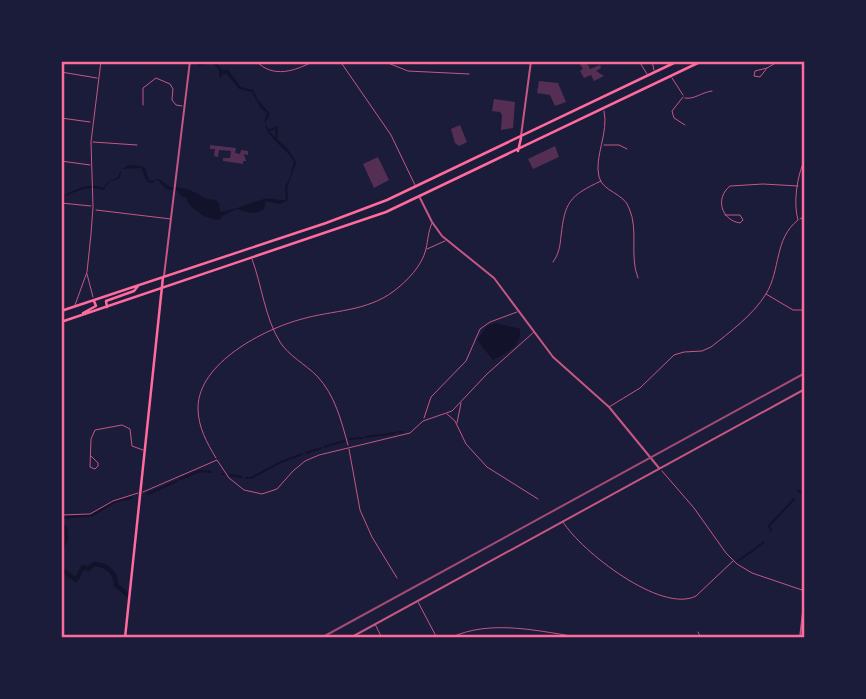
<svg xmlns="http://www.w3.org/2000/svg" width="866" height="699" font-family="Raleway,sans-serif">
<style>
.water{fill:#12122b}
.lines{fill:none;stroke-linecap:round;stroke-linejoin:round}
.stream{stroke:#12122b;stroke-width:2}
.river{stroke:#12122b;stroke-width:4.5}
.building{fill:#542f53}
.minor{stroke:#c65784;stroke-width:1}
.tertiary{stroke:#c65784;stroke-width:2}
.primary{stroke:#ff6b9d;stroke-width:2.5}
.rail{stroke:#a44b75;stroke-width:2}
.neatline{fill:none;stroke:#ff6b9d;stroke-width:2.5}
</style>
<rect width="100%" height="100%" fill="#1b1b3a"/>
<path class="water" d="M195 61 200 63 215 61 222 70H228L241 87 253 90 258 100 270 114 265 123C271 139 290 145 296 163L287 188 288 200 280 204 266 201 264 209C253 217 246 211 236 209L222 216 220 220C208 220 188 209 186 197L181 196 178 191 166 189 158 180 154 181V183L147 182 141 168 122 169 119 179 110 181 103 190C89 185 79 191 65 196V205L61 211 64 195C77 189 90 182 103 188L110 180 117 178C123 165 131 162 145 168L149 181 159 179 170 187 188 189 207 199 216 200 219 203 220 212C235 210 249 203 264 199 271 197 278 201 286 200L285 186 290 178 294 161C284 145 257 133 267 113L260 107 252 92 239 89 226 73 219 78V69L213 63 199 66Z
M496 323 520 329C522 346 507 352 493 360L477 340 487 326Z"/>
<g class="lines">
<path class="stream" d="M268 131 277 127 276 139
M398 432H403
M382 435 395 433
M365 437 380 435
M350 439 362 438
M324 447 344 441
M306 453 321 448
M281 462 302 454
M223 474H224
M230 475 241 477
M246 478H251L279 463
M180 479 200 471 211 472
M798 491 805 494
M148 494 177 481
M61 518 93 515 116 501 132 498
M771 531 769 526 794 499
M738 561 764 542"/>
<path class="river" d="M61 526 65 528 66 538 61 549
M61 569 76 580 83 567 88 569 94 564C107 565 116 572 116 585L127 594"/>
</g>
<path class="building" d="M582 61H586L590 69 600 65 601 68 596 71 604 76 594 81 591 75 584 78 580 71 583 69 579 63Z
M539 81 558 83 566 102 555 106 550 95 537 93Z
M494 99 515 102 513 128 501 130 502 115 500 112 492 111Z
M460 125 467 142 459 146 455 143 451 129Z
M210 145 236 148 235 153 240 154 241 150 248 151V155L244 154 246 161H243V164L223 161V158H230L231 151 219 150 218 157 214 156 215 149H210Z
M555 146 559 157 533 169 528 159Z
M378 157 389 180 374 188 363 164Z"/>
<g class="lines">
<path class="minor" d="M256 61C273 79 295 71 314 61
M340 61 391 135 415 185
M383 61 408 71 469 74
M639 61 647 74
M652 61 654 70
M767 68 760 77 754 76 755 71 767 68 779 61
M61 72 97 78
M672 78 683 95
M683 97 672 111 674 118 685 125
M685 98C694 100 702 92 712 91
M143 105V88L156 78 170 84 173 89 172 100 176 105 182 106
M604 111C609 133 594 156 599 177 603 192 624 193 629 208 639 230 629 256 638 278
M61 118 90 122
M93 142 137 145
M604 145H619L627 149
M61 161 90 165
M61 203 91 206
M96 210 171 219
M725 215H740L743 220 740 223C721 220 715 198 730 186L763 184 798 186
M800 219 805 216
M427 249 445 241
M252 259C262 286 265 318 280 342 289 356 305 364 317 376 335 395 341 420 348 445
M553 262C559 254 560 246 561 236 565 202 569 196 601 181
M87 274 93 297
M766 294 793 310H805
M75 305 87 272 91 234 93 207 91 142 101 61
M609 407 640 388 674 355 684 352 702 351 711 347C730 332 753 315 766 294 781 269 774 239 798 220 793 203 797 175 805 159
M447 414 455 421 466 444 487 467 538 499
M424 418 431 397 466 361 480 329 490 322 517 312
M457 423 461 403
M349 449 360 510 372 537 397 578
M91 456 98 463V466L95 469 90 467 91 439 95 430 122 425 130 429 132 446 143 450
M216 458C207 443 198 427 198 408 198 363 264 329 302 319 333 310 366 312 394 291 407 281 422 266 426 249 428 240 428 232 432 223
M662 471 694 508 726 553 737 564 752 573 805 591
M143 492 217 460 229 478 244 490 262 494 277 489 293 471 305 461 319 455 410 433 423 421 452 411 487 374 534 332
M61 515 90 514 113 501 138 493
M563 522C581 551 661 614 696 596L733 561
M418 602 437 638
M375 624 382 638
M698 632 701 638
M450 638C491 618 542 632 584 638"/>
<path class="tertiary" d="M521 136 531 61
M420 198 432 222 442 236 494 278 553 357 609 407 659 468
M164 276 190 61
M350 638 805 389
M800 638 805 595"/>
<path class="primary" d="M518 151 521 138
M107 307 106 301 134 291 138 286
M61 311 326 223 387 200 678 61
M83 313 96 306 94 301
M61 322 386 212 702 61
M125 638 163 277"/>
<path class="rail" d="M321 638 805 373"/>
</g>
<rect width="866" height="699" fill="none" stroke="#1b1b3a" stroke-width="126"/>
<rect x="63" y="63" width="740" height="573" class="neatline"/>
</svg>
